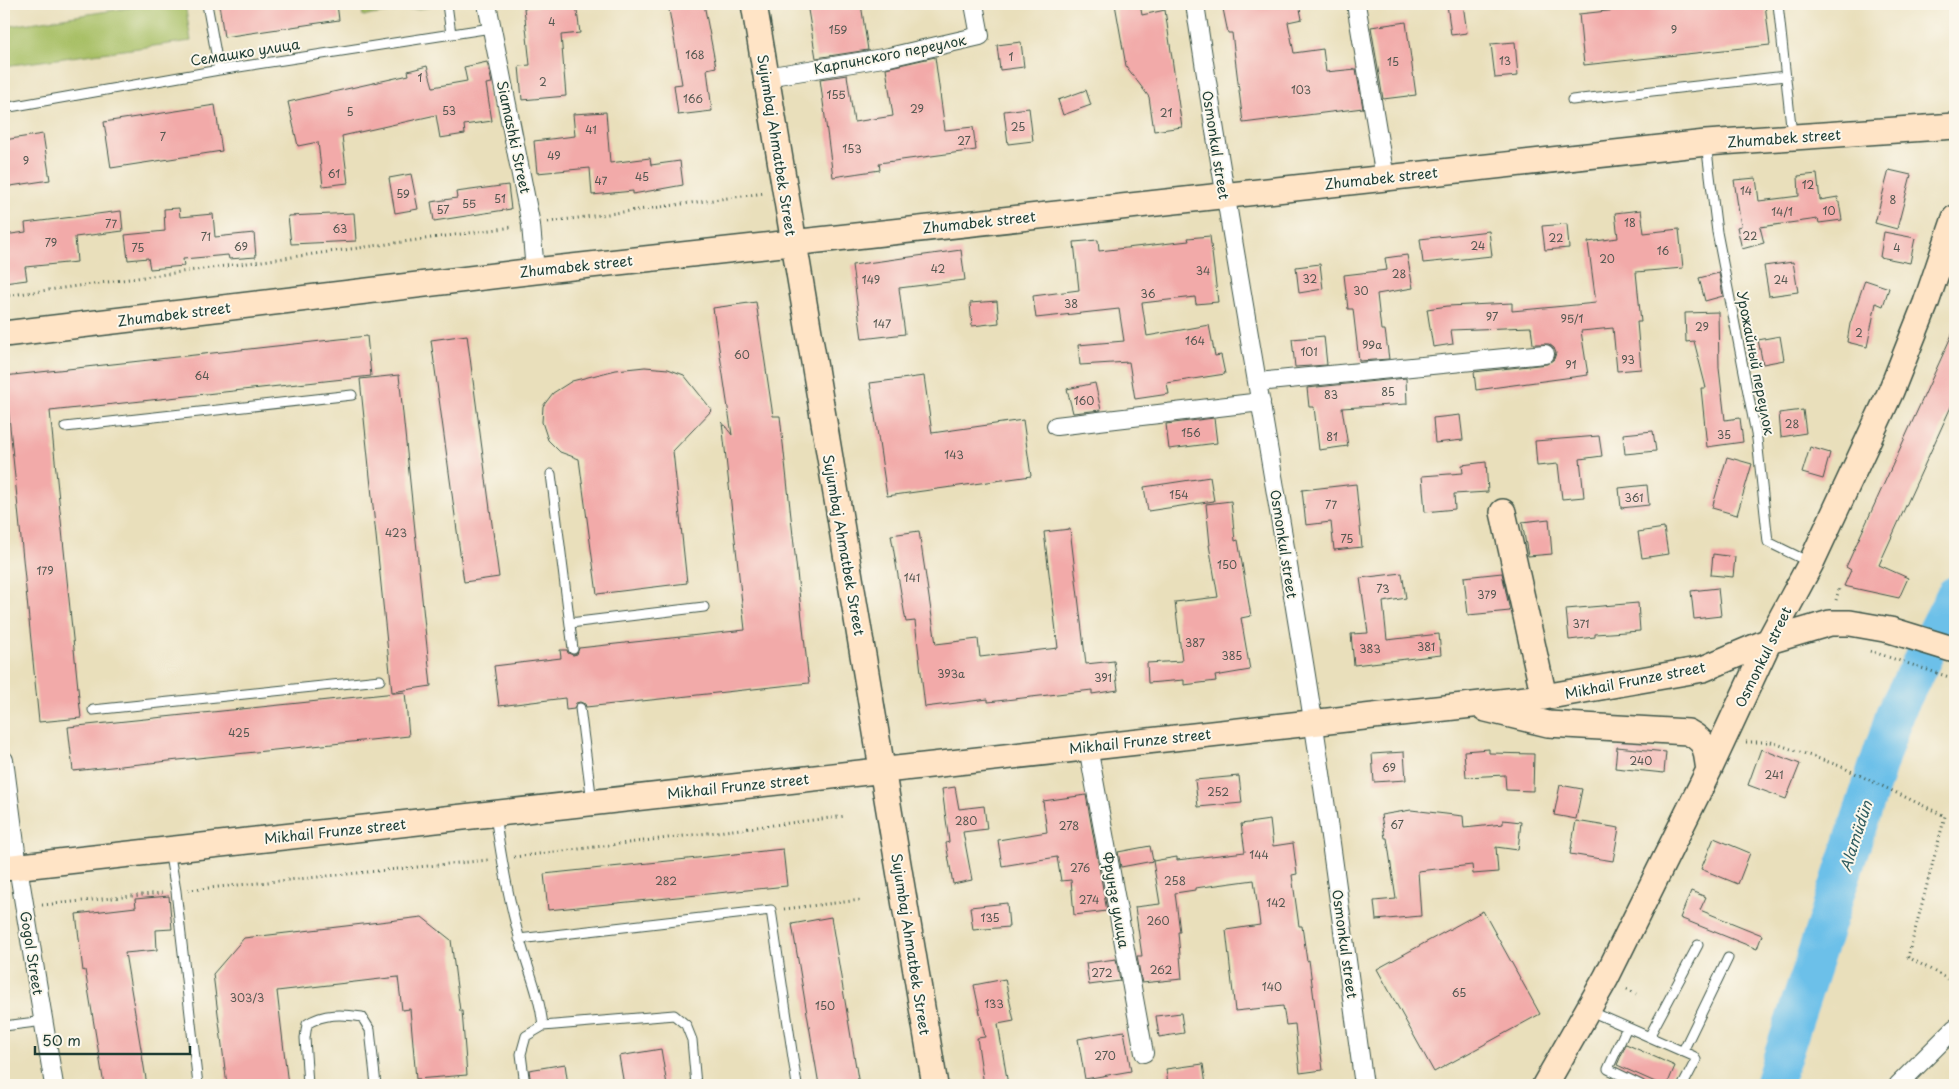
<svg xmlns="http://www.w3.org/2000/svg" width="1959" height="1089" font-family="'Playpen Sans',sans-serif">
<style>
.green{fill:#a7bf65;stroke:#637e4c}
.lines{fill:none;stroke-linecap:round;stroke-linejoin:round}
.river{stroke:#6cc0e9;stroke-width:38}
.building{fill:#f2aaa9}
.lane-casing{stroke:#3d5548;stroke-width:11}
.street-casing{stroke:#3d5548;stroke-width:20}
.secondary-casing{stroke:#3d5548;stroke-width:28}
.path{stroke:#3d5548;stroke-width:3;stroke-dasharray:1 4;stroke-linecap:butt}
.lane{stroke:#fff;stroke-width:9}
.street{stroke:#fff;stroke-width:18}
.secondary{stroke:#ffe4c6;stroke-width:25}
.labels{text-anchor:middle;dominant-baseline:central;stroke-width:4;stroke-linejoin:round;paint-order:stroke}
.number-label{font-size:11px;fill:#545851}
.street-label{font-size:14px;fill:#1f3d34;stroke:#fbf7ec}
.water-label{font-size:15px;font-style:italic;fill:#325e61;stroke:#fbf7ec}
</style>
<rect width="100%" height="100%" fill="#fbf7ec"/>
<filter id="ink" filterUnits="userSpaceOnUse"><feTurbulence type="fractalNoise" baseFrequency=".02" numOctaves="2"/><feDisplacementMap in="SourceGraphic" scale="10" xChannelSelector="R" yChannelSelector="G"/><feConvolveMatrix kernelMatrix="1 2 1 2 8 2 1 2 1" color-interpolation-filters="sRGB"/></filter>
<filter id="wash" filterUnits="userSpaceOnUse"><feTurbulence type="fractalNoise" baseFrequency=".0096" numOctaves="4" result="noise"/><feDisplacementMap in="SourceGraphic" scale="20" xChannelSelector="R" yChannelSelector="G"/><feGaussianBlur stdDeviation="1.12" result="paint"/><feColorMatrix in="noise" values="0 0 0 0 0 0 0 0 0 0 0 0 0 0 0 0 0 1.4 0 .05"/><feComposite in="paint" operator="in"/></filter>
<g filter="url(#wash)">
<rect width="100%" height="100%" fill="#e9dfbb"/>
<path class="green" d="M154 4H185L191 41 4 66V27Z
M361 4H430L431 7 363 16Z"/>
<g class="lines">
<path class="river" d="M1773 1085 1895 713 1955 595"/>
</g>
<g id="blocks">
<path class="building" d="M219 4H337L339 20 224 37Z
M565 4H576L580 33 561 35 566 96 522 100 519 66 530 65 524 8Z
M668 4H704L716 67 707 69 712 111 678 115 674 85 682 84Z
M807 4H861L868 50 816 58Z
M1115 4H1140L1142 15 1165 10 1182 127 1154 131 1149 97 1126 66Z
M1222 4H1299L1302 19 1288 22 1294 53 1323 49 1326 72 1356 69 1363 108 1243 123 1232 33H1228Z
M1447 4H1463L1467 33 1451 35Z
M1674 4H1765L1770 45 1584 65 1579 14Z
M1406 22 1416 95 1383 99 1371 27Z
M1021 42 1024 67 1000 70 997 45Z
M1515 42 1518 76 1495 78 1491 44Z
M935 57 945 130 973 127 976 150 879 163 880 170 833 177 820 79 847 75 854 122 893 116 886 68Z
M487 62 492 83 486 84 492 121 464 125 465 134 440 138 436 115 342 136 348 183 323 186 318 142 298 146 288 102 409 75 408 71 427 66 433 87 467 81 464 67Z
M1086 90 1091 105 1063 115 1058 100Z
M215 105 222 151 111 168 104 122Z
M1029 108 1033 141 1008 144 1004 111Z
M606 112 610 163 650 158 651 165 680 161 683 185 633 194V191L592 195 590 168 537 173 534 141 575 136 573 114Z
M43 134 50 180 4 187V140Z
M1889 170 1911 175 1897 229 1875 223Z
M411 174 418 209 395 213 389 178Z
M1817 174 1820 200 1838 197 1842 220 1819 223 1818 219 1760 227 1764 243 1742 249 1737 227 1741 226 1734 180 1756 178 1759 201 1799 196 1798 176Z
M508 185 511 209 434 221 431 202 457 198 456 192Z
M179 208 180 217 213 214 215 237 254 233 256 257 229 259 228 255 183 259 184 266 150 269 148 258 128 260 125 235 165 231 164 209Z
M1641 210 1644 233 1679 229 1683 268 1636 272 1641 322H1637L1641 369 1617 371 1613 328 1581 331 1588 375 1476 390 1474 372 1547 364 1554 359 1556 353 1554 348 1549 344H1533L1531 327 1451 330 1453 344 1433 347 1427 309 1448 306 1512 303V311L1596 303 1588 242 1618 238 1615 213Z
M121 211 123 231 75 237 77 262 25 267 27 280 4 283V235L26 232 25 223Z
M354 213 356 241 291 244 288 216Z
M1567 224 1569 248 1545 250 1542 226Z
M1489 231 1492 256 1423 263 1420 239Z
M1884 232 1915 238 1910 263 1880 257Z
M1210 236 1218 302 1196 304 1195 297 1142 303 1147 336 1209 325 1215 356 1221 355 1225 374 1167 383 1169 394 1135 399 1129 362 1080 365 1078 345 1124 341 1119 309 1036 318 1033 296 1079 290 1074 242 1098 240 1099 251 1189 241 1188 238Z
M961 250 965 280 899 288 905 334 862 339 852 265Z
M1407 255 1413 288 1377 294 1381 330H1385L1389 359 1359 361 1353 309H1348L1344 275 1387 270 1385 258Z
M1793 262 1798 292 1769 296 1764 266Z
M1320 264 1323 289 1299 293 1296 267Z
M1719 273 1723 296 1705 301 1699 278Z
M1865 280 1889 288 1883 306 1876 303 1867 347 1847 342 1850 324Z
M997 301 999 323 972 326 970 303Z
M756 302 773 416H780L809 683 586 707 585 704 580 702 576 703 574 709 566 710 565 698 499 706 494 666 561 658 560 650H567L568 653 573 655 577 654 579 648 745 630 722 422 732 435 713 308Z
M1718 312 1719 368 1725 420 1740 418 1743 442 1707 447 1701 388H1706L1694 341 1686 342 1685 313Z
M1955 328V398L1879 565 1908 578 1899 598 1844 586 1851 570 1846 567Z
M467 335 499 577 464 582 431 340Z
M367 336 371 376 50 411 81 718 39 722 7 396 4 397V376Z
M1324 336 1327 365 1295 367 1292 339Z
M1780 336 1784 360 1763 364 1758 340Z
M645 367 668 369 684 375 712 410 673 451 687 583 597 594 579 459 560 452 548 440 542 422 543 406 553 393 572 381 616 370Z
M399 375 431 686 392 692 360 379Z
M924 376 932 433 1023 420 1031 476 887 496 870 383Z
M1406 378 1407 404 1342 408 1348 446 1319 450 1314 407H1309L1307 388Z
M1095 383 1101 410 1073 413 1067 389Z
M1803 410 1806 433 1781 437 1779 413Z
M1460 415 1463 440 1435 443 1433 418Z
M1214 418 1217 443 1169 449 1166 424Z
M1653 431 1656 451 1625 454 1623 434Z
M1599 436 1602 456 1580 459 1584 497 1562 499 1558 464 1537 466 1535 441Z
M1810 447 1830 453 1823 479 1802 473Z
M1727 457 1752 464 1737 515 1712 508Z
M1486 462 1488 492 1454 494 1455 509 1425 512 1422 476 1463 473 1462 465Z
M1210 477 1214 501 1148 511 1144 487Z
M1356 484 1362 547 1334 550 1331 522 1306 525 1302 490Z
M1647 485 1649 505 1621 508 1619 488Z
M1231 501 1235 541 1238 540 1251 616 1241 618 1250 670 1215 676 1216 681 1184 685V680L1148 683 1147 663 1182 661 1175 602 1218 597 1209 545H1210L1206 504Z
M1549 519 1552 554 1528 556 1522 522Z
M1664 528 1668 554 1642 558 1638 532Z
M1070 529 1086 664 1114 661 1118 690 1092 694V690L988 702V699L925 707 915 621 906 622 891 535 919 531 936 644 978 639 980 657 1058 648 1044 532Z
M1713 554 1735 557 1733 577 1711 575Z
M1402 573 1406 598 1383 602 1387 640 1439 634 1441 655 1354 665 1351 634 1368 633 1360 578Z
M1502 573 1510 611 1468 615 1464 577Z
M1718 588 1721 616 1694 619 1691 591Z
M1638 603 1640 631 1595 634V637L1569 640 1566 609Z
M405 692 409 736 73 771 68 727Z
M1617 747 1666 752 1664 773 1615 768Z
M1489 749V753L1534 754 1533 791 1506 790 1505 775 1466 777 1464 751Z
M1761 749 1800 764 1786 799 1748 785Z
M1404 752 1406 780 1374 782 1372 754Z
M1239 776 1242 803 1198 807 1195 780Z
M1560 785 1582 789 1576 819 1554 815Z
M955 787 959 809 984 806 987 829 963 832 972 880 953 884 946 843 949 842 942 789Z
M1086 795 1107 911 1074 915 1071 880 1061 881 1057 857 1002 866 998 840 1047 832 1043 801Z
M1411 810 1463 816 1464 828 1503 824V820L1521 822 1518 850 1496 847 1498 872 1473 874 1472 865 1418 871 1421 916 1376 920 1374 901 1396 899 1387 838H1385L1381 815Z
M1270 820 1273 846 1293 843 1297 874 1292 875 1299 926H1302L1307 961 1309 960 1323 1070 1300 1073 1295 1024 1286 1025 1283 1006 1235 1011 1226 930 1260 925 1254 880 1195 888V890L1175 893 1180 932H1178L1182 979 1142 983 1141 979 1137 956H1142L1135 907 1160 904 1153 861 1177 857V860L1245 852 1241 824Z
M1576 821 1619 828 1613 861 1570 854Z
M1714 838 1750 853 1738 884 1701 869Z
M1150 846 1153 861 1121 867 1118 852Z
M783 849 787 886 548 910 544 874Z
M1691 891 1706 897 1700 910 1762 935 1757 949 1680 918Z
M169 896 172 929 156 930 157 950 125 953 147 1085H104L85 970 83 971 76 914 136 907 135 899Z
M1007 903 1009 927 973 930 970 907Z
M1483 911 1540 1014 1434 1072 1377 969Z
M422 917 451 940 460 1011H462L467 1075 416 1079 410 1009 402 1010 398 977 277 991 288 1085H227L213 974 244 938Z
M831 917 859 1085H819L792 924Z
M1116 959 1120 981 1089 985 1086 963Z
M1005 979 1014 1021 998 1024 1008 1085H984L977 1038 985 1037 974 985Z
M1181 1013 1184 1033 1159 1037 1156 1016Z
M1124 1031 1131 1071 1085 1079 1078 1039Z
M1626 1044 1675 1066 1667 1085H1662L1617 1065Z
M661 1049 667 1085H624L619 1056Z
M565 1064 568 1085H531L529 1070Z
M1203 1064 1206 1085H1168L1166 1069Z"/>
</g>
</g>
<g filter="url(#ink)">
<use href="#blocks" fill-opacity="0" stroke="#3d5548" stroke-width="1"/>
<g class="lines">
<g class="lane-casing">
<path id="lane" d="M207 4 219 70
M447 4 451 34
M1778 4 1792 135
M1572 100 1786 76
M4 108 219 70 491 28
M1706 143 1717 232 1757 439 1768 542 1809 562
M65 427 352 395
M551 474 573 649
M570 623 704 607
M580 708 592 802
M93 710 380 680
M495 815C501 856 508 899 520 940 528 969 540 996 543 1026
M169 850 176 891 198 1085
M519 939 771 910 797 1085
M1590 1011 1693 1056 1696 1060 1683 1085
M4 1026 44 1021
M1627 1027 1608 1069 1641 1085
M1649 1037 1698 945
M1683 1051 1728 958
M308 1085 305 1038 307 1024C324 1013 342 1014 362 1017L370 1030 376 1085
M525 1085 521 1054 526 1036 543 1026 674 1015 686 1025 692 1040 696 1085"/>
</g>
<g class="street-casing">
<path id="street" d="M487 4 531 225 535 271
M1195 4C1231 243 1276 481 1313 720 1332 842 1347 964 1364 1085
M1356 4 1385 178
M766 77 889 57 980 36 974 4
M1258 382 1545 354
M1056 426 1261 402
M1088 747 1144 1053
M4 760 18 867 54 1085
M1898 1085 1955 1028"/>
</g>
<g class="secondary-casing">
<path id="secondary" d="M754 4 935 1085
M4 334 535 271 1706 143 1955 126
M1544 697 1703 669 1769 641 1830 623H1850L1890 630 1955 650
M1486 709 1548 724 1688 732C1708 743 1705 748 1709 770
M4 868 1544 697 1503 512
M1545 1085 1606 978 1709 770 1769 641 1811 563 1891 391 1926 303 1955 218"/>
</g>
<path class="path" d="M548 222 765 193
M4 296 513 227
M1836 600 1840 586
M1870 651 1955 679
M1746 742H1771L1840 766 1945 816 1908 957 1955 983
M514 857 846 816
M188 890 488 860
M42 905 162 893
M784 909 861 900
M1627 989 1636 994"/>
<use href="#lane" class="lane"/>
<use href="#street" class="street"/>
<use href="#secondary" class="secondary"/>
</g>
</g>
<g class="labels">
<g class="number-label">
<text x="552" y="21">4</text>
<text x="838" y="29">159</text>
<text x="1674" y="29">9</text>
<text x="695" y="54">168</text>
<text x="1011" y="56">1</text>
<text x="1505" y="60">13</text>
<text x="1393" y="61">15</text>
<text x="420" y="77">1</text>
<text x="543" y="81">2</text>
<text x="1301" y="89">103</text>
<text x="836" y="94">155</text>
<text x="693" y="98">166</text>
<text x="917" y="108">29</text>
<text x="449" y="110">53</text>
<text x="350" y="111">5</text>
<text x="1166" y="112">21</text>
<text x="1018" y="126">25</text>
<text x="591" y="129">41</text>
<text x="163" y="136">7</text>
<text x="964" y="140">27</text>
<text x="852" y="148">153</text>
<text x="554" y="155">49</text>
<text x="26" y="160">9</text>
<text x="334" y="173">61</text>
<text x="642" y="176">45</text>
<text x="601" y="180">47</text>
<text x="1808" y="184">12</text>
<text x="1746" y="190">14</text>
<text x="403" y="193">59</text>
<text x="500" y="198">51</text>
<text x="1893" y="199">8</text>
<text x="469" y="203">55</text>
<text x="443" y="209">57</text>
<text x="1829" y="210">10</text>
<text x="1782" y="211">14/1</text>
<text x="1630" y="222">18</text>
<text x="111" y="223">77</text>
<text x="340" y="228">63</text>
<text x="1750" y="235">22</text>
<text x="206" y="236">71</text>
<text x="1556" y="237">22</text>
<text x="51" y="242">79</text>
<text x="1478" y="245">24</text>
<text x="241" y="246">69</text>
<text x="138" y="247">75</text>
<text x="1897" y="247">4</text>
<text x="1663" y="250">16</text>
<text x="1607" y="258">20</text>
<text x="938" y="268">42</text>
<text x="1203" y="270">34</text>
<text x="1399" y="273">28</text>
<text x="1310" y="278">32</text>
<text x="871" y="279">149</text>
<text x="1781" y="279">24</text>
<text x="1361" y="290">30</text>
<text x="1148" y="293">36</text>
<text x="1071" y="303">38</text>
<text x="1492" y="316">97</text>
<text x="1572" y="318">95/1</text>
<text x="882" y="323">147</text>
<text x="1702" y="326">29</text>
<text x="1859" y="332">2</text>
<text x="1195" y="340">164</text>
<text x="1372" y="344">99а</text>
<text x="1309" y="351">101</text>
<text x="742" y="354">60</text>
<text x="1628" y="359">93</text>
<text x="1571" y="364">91</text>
<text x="202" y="375">64</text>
<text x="1388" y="391">85</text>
<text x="1331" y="394">83</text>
<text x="1084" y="400">160</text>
<text x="1792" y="423">28</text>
<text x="1191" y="432">156</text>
<text x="1724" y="434">35</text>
<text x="1332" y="436">81</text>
<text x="954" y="454">143</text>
<text x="1179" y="494">154</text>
<text x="1634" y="497">361</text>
<text x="1331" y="504">77</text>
<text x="396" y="532">423</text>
<text x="1347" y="538">75</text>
<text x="1227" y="564">150</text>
<text x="45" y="570">179</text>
<text x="912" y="577">141</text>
<text x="1383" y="588">73</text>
<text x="1487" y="594">379</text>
<text x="1581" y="623">371</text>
<text x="1195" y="642">387</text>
<text x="1426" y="646">381</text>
<text x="1370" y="648">383</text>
<text x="1232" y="655">385</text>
<text x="951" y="673">393а</text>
<text x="1103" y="677">391</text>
<text x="239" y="732">425</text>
<text x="1641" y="760">240</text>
<text x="1389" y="767">69</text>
<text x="1774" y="774">241</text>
<text x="1218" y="791">252</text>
<text x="966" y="820">280</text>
<text x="1397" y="824">67</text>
<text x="1069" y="825">278</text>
<text x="1259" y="854">144</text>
<text x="1080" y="867">276</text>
<text x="666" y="880">282</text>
<text x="1175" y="880">258</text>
<text x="1089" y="899">274</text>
<text x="1276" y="902">142</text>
<text x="990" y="917">135</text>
<text x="1158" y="920">260</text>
<text x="1161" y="969">262</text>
<text x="1102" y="972">272</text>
<text x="1272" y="986">140</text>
<text x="1459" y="992">65</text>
<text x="247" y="997">303/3</text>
<text x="994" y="1003">133</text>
<text x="825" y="1005">150</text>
<text x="1105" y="1055">270</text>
</g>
<g class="street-label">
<text transform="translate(245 52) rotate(-9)">Семашко улица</text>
<text transform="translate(890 54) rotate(-11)">Карпинского переулок</text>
<text transform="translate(514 137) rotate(78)">Siamashki Street</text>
<text transform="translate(1784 138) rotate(-4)">Zhumabek street</text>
<text transform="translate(777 145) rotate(81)">Sujumbaj Ahmatbek Street</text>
<text transform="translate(1216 145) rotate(81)">Osmonkul street</text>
<text transform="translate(1381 178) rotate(-6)">Zhumabek street</text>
<text transform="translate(979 222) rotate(-6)">Zhumabek street</text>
<text transform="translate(576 266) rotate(-6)">Zhumabek street</text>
<text transform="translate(174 314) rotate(-7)">Zhumabek street</text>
<text transform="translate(1756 363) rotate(79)">Урожайный переулок</text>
<text transform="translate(1284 544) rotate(81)">Osmonkul street</text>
<text transform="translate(844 545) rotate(80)">Sujumbaj Ahmatbek Street</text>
<text transform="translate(1763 657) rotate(-64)">Osmonkul street</text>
<text transform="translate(1635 680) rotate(-11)">Mikhail Frunze street</text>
<text transform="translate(1140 741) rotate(-6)">Mikhail Frunze street</text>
<text transform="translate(738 786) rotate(-6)">Mikhail Frunze street</text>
<text transform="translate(335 831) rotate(-6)">Mikhail Frunze street</text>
<text transform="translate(1116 900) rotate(80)">Фрунзе улица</text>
<text transform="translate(911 944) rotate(81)">Sujumbaj Ahmatbek Street</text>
<text transform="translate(1345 944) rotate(82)">Osmonkul street</text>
<text transform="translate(32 953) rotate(81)">Gogol Street</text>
</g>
<g class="water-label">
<text transform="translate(1855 836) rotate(-72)">Alamüdün</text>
</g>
</g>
<rect width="1959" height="1089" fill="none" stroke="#fbf7ec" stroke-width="20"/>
<path d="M35 1046v8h155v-8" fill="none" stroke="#1f3d34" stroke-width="2.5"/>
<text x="42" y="1046" font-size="15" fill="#1f3d34" stroke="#fbf7ec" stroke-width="4" paint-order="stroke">50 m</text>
</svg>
